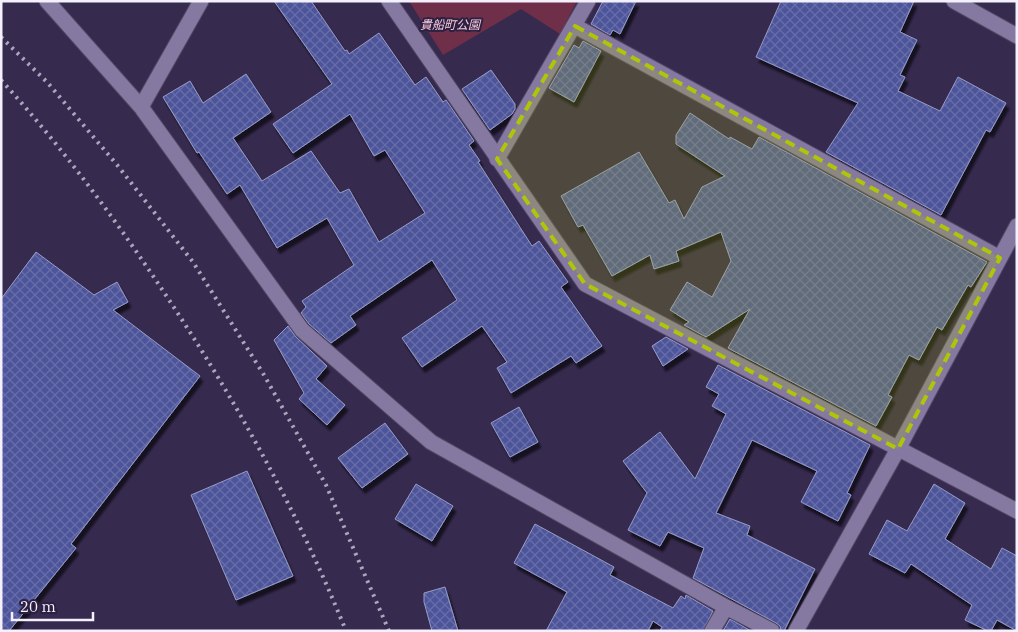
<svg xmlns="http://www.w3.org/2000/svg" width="1018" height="632" font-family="'IBM Plex Serif','Noto Sans JP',serif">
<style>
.park{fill:#6f2f48}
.building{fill:url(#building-cross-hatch);stroke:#969cc8;filter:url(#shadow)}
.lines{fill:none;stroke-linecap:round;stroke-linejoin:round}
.street-casing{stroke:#514764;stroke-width:17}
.street{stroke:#8579a2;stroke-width:15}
.rail{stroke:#aca5bb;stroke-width:4;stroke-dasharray:2.5 5;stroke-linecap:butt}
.marked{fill:#afc507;fill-opacity:0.2;stroke:#afc507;stroke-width:4;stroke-dasharray:10 6;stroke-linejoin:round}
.labels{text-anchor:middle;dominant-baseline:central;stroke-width:4;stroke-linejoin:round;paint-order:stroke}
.park-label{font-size:12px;font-style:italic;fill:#f9cad9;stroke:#2c2043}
</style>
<defs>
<pattern id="building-cross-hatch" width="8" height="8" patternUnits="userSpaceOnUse" patternTransform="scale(1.25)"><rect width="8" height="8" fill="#4e549a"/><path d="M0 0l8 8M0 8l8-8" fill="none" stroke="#686da9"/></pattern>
<filter id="shadow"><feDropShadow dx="3" dy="5.5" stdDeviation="1" flood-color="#0009"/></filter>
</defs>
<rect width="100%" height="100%" fill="#362a4e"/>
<path class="park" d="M409 1H577L560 34 521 9 443 55Z"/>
<path class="building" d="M274 1H311L345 51 347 50 349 54 379 33 415 85 426 77 443 102 446 100 474 141 469 145 480 161 478 162 532 246 539 241 568 282 561 287 602 346 576 363 571 356 511 393 497 368 507 362 482 326 422 367 402 338 457 300 432 260 350 316 356 325 331 343 309 324 301 313 306 307 302 301 354 265 327 218 277 248 240 185 227 194 199 152 197 153 163 97 190 81 203 103 246 74 271 112 233 138 262 181 311 151 340 193 349 189 379 242 425 213 385 150 374 156 350 114 293 153 273 124 332 84Z
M603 1H636L620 34 613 30 610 35 591 24Z
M781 1H914L900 32 917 40 900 75 905 77 898 91 940 111 958 77 1006 103 990 132 986 130 941 215 826 152 858 103 756 57Z
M583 41 601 51 574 102 549 88 574 45 579 48Z
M491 70 515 104V109L512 114 490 130 462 89Z
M690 113 729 139 730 137 752 149 759 137 987 262 971 287 968 285 942 330 937 327 919 360 909 355 888 395 892 397 876 426 728 348 750 309 706 337 684 325 689 322 670 310 687 282 712 297 731 261 721 232 676 251 679 261 654 269 650 255 612 276 583 225 578 227 561 196 639 152 669 203 675 200 684 219 702 187 725 176 676 144V135Z
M36 252 94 295 117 282 128 302 113 310 200 376 71 544 76 548 9 631H1V299Z
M288 326 296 337 327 366 316 379 345 405 327 425 299 399 304 393 274 340Z
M666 337 688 349 663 366 652 346Z
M718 365 870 445 847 493 851 495 838 521 801 502 817 471 752 440 716 513 750 526 747 535 815 569 784 631H781L780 626 776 623 693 578 704 548 668 532 660 546 628 530 647 493 623 461 660 432 695 479 726 414 712 406 719 394 706 387Z
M519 407 538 442 510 457 491 423Z
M385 423 408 454 362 488 338 458Z
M247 471 293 576 236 600 191 495Z
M416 484 453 506 432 541 395 519Z
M934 484 965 503 945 539 991 569 1002 548 1017 556V631L997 620 991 631H988L965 620 972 605 911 564 905 573 869 554 887 520 907 531Z
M535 524 614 567 610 575 673 608 681 596 685 599 686 595 713 611 703 631H660L662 627 653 621 648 631H546L567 592 514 563Z
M445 587 458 631H432L424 602V593Z
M730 619 751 631H723Z"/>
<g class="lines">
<g class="street-casing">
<path id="street" d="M47 1 141 107 302 330 431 442 726 607 772 631
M389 1 585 284 1017 511
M954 1 1017 36
M575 26 1000 258
M141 107 201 1
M497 159 588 1
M712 631 726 607
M796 631 898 449 1017 226"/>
</g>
<use href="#street" class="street"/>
<path class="rail" d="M1 37 47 82 118 166 193 262 264 375 326 485 389 631
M1 80C74 160 137 249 195 340 253 432 305 529 346 631"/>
</g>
<path class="marked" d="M575 26 1000 258 898 449 585 284 497 159Z"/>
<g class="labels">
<g class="park-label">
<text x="450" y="24">貴船町公園</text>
</g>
</g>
<rect width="1018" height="632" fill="none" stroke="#f4f0fe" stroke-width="5"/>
<path d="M12 612v8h81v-8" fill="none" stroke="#f4f0fe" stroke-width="2.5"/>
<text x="20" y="612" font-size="15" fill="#f4f0fe" stroke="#2c2043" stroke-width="4" paint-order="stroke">20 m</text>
</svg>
